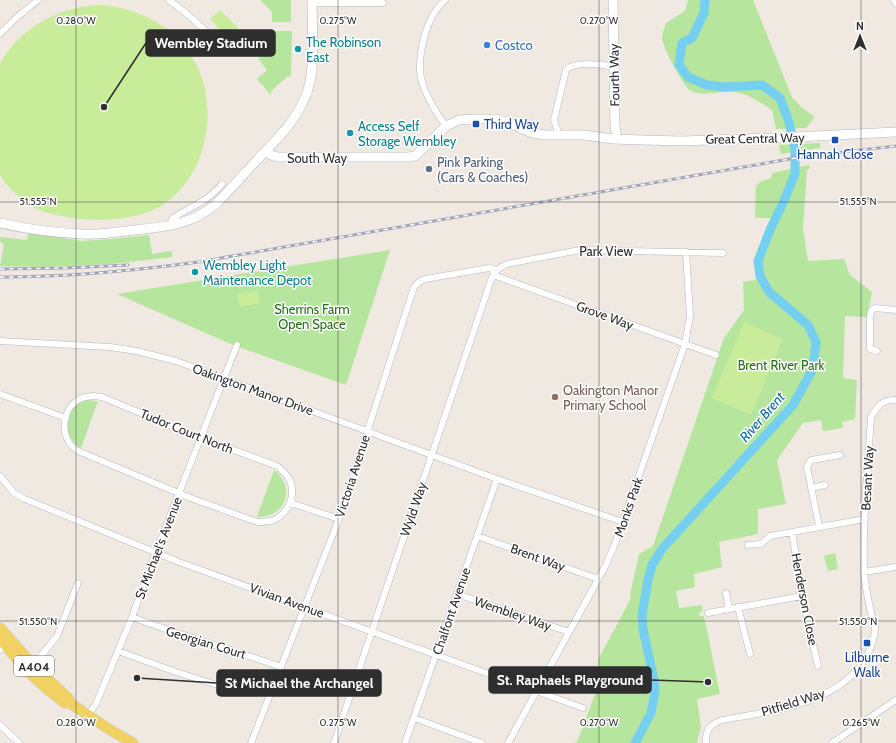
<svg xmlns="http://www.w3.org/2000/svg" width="896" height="743" font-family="Cabin,sans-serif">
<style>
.green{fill:#b6e59e}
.pitch{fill:#c9ec9a}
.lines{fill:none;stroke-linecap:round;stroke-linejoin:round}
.river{stroke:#75cff0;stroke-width:9}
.street-casing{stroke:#b4b7c1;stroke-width:7}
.secondary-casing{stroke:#b4b7c1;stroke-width:10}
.primary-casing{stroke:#c9c9c9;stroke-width:11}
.street{stroke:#fff;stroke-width:6}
.secondary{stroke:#fff;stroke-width:9}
.primary{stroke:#f2d163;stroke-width:10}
.rail-casing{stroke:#a3a6b8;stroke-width:3}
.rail{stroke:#fff;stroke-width:1.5;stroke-dasharray:4.5;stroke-linecap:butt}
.ticks{fill:none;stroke:#2e2e2e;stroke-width:1;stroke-opacity:0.45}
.shop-dot{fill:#3f7fe0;stroke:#fff;stroke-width:1.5}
.culture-dot{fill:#0f9aa8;stroke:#fff;stroke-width:1.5}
.transit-dot{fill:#1a4fb4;stroke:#fff;stroke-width:1.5}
.service-dot{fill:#5c6f8a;stroke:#fff;stroke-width:1.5}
.education-dot{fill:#8d6e63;stroke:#fff;stroke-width:1.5}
.labels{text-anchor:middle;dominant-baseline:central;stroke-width:3;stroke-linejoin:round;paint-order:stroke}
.shield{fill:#fff;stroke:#6d6d6d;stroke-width:1}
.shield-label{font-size:12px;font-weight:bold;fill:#2e2e2e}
.culture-label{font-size:13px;fill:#0d838f;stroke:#fff;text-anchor:start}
.shop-label{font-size:13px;fill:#366cbe;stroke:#fff;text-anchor:start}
.street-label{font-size:13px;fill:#2e2e2e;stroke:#fff}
.transit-label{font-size:13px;fill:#164399;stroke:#fff}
.service-label{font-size:13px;fill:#4e5e75;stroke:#fff;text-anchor:start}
.park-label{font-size:13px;fill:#2c6e1b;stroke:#fff}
.education-label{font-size:13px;fill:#785e54;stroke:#fff;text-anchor:start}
.water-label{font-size:14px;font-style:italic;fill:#0d6fa3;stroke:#fff}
.ticks-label{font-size:10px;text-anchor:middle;fill:#2e2e2e;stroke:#fff;stroke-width:3;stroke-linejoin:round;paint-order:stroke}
.leader{fill:none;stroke:#2e2e2e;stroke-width:1.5}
.callout-dot{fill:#2e2e2e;stroke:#fff;stroke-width:1.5}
.callout{fill:#2e2e2e;stroke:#2e2e2e;stroke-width:1.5}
.callout-label{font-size:14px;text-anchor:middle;font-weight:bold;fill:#fff}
</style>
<rect width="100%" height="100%" fill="#efe9e1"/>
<path class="green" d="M260 0H291V22H272V12Z
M688 0H753L792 97 801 107 815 117 806 128 776 129 772 110C760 102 749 94 734 92 720 90 704 97 691 91 684 88 662 46 662 38 662 33 665 27 666 23L685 11Z
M259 31H292L291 75 289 77 288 76 271 91V95L257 79 267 70 259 60Z
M820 143V148L781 154 779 145Z
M809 165 810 168 807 170 803 228 808 261 844 259 850 275 872 292 867 317 845 316 843 378 857 380 855 419 842 422 843 428 823 431 821 420 803 423 777 460 786 504 758 509V534L719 542 722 567 694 574 695 587 676 591 679 608 702 605 703 611 699 612 700 616H704L720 694 697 699 701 727 697 743H573L577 742 600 681 598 660 630 600 631 590 639 554 653 546 724 338 744 310 743 282 764 278 760 260 772 232 771 218H755L756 186 760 182 771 178 772 173Z
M28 233 82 241 111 239 149 235 152 254 172 251V257L112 264 44 267 0 266 4 245 0 241V237L27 240Z
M390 250 346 385 233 345 117 294Z
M86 400 98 401 81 448C61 436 64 408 86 400Z
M274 470C297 488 285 518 257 517Z
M835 553 838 569 828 571 824 556Z"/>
<path class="pitch" d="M103 5C176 13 221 70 204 143 198 169 184 191 161 206 137 221 93 222 67 217 57 215 46 213 37 209 24 201 7 189 0 175V64C19 27 62 5 103 5Z
M220 10 238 28 228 38 210 19Z
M258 290 260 303 240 307 237 294Z
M744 322 783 339 751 415 712 398Z"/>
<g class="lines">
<path class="river" d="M635 743 651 713 655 692 654 680 643 629 642 615 648 580 652 565 662 549 793 405 813 369 816 342 808 325 769 292 760 276 758 261 770 230 783 203 795 174V149L789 122 780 98 762 85 725 87 707 85 688 77 679 65 682 43 692 38 704 13 705 0"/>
<g class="street-casing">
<path id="street" d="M169 0 186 13 208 33
M445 0C440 5 435 11 432 17 424 32 419 54 420 71 421 88 435 112 446 126
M894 0 896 4
M312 3H383
M0 34 16 18 38 0
M559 135 554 120 566 70C574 61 604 64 614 68
M171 226V222L172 219C189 207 209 201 222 184
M493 275 716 355
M0 341 110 347 137 351 176 361 497 479 623 522
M877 351 870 349V317L871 311 875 308 896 310
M0 394 66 418
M93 396 102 397 201 438 277 466C283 471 289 476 291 484 295 497 288 512 276 519 270 522 263 522 257 522L188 497 78 451C60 440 60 412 78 400 82 397 87 397 93 396Z
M0 476 14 493 25 499 179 562 583 708
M811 488 825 485
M291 503 339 519
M819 526 807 467 811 460 840 455
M792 532 802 596 818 666
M477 536 598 579
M748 545 761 544 770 536 865 519
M864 572 896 567
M726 593 729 609
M457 594 569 632
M738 607 750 654
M708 613 802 596
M132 617C181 636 232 649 281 667
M0 650 8 643
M118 651 176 672 233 690
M32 667 57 636 78 583
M88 715 96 704 132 617 156 552 237 345
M414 718 482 743
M0 725 19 743
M251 743 339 519 414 287 419 282 425 279 489 268 496 270
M334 743 486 295C490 282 493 269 507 264L580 250 723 253
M405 743 497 479
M508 743 606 565 616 541 685 344 690 316 686 252
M706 743C705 730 710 724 722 720 772 711 845 704 869 651 872 644 875 635 875 628 875 623 872 618 871 613 868 599 865 585 864 571 862 521 868 468 871 417 877 407 882 399 896 400
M832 743 896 700"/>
</g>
<g class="secondary-casing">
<path id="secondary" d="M613 0 615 126 617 139
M266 151 271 155 277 157H409L415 156 446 126 459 120 476 119H495L508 122 529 132 544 135H584L613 139 643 140 681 141 775 138 896 132
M0 223C26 229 55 233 82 234 99 235 117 232 134 230 165 227 191 225 216 204 230 190 243 175 256 161 278 138 303 115 310 82 315 58 312 25 312 0"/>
</g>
<g class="primary-casing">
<path id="primary" d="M0 628 34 666 69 699 70 703 107 728 133 743
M0 638C18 663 40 685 65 703"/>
</g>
<use href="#street" class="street"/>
<use href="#secondary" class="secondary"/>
<use href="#primary" class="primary"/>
<g class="rail-casing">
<path id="rail" d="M0 269 66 268 128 265
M0 277C66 277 132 271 198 262L801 157 896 146"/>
</g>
<use href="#rail" class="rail"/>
</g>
<path class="ticks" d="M76 0V743M338 0V743M599 0V743M861 0V743M0 202H896M0 621H896"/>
<circle class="shop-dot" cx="487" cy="45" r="4"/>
<g class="culture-dot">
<circle cx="298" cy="49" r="4"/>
<circle cx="350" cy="133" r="4"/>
<circle cx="195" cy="272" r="4"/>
</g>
<g class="transit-dot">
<rect x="472" y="120" width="8" height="8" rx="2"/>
<rect x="831" y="136" width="8" height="8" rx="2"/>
<rect x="863" y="639" width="8" height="8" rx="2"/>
</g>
<circle class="service-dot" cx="429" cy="169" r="4"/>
<circle class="education-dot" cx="555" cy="397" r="4"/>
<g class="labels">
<rect class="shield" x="14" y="656" width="40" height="20" rx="3"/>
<g class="shield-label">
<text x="34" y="666">A404</text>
</g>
<g class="culture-label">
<text x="306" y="42">The Robinson<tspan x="306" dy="15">East</tspan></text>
<text x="358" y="126">Access Self<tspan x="358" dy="15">Storage Wembley</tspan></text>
<text x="203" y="265">Wembley Light<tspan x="203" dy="15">Maintenance Depot</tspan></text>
</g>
<g class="shop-label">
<text x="495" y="45">Costco</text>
</g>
<g class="street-label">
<text transform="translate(614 75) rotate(-91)">Fourth Way</text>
<text transform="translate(755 138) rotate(-1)">Great Central Way</text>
<text x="317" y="158">South Way</text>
<text x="606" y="251">Park View</text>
<text transform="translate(605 315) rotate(20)">Grove Way</text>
<text transform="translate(253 389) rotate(20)">Oakington Manor Drive</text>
<text transform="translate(187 431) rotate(22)">Tudor Court North</text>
<text transform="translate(352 476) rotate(-72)">Victoria Avenue</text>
<text transform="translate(867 478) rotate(-87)">Besant Way</text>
<text transform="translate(628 507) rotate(-71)">Monks Park</text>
<text transform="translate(413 509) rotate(-71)">Wyld Way</text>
<text transform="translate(158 548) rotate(-69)">St Michael's Avenue</text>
<text transform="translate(538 557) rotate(20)">Brent Way</text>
<text transform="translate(805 599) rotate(79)">Henderson Close</text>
<text transform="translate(287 600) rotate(20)">Vivian Avenue</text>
<text transform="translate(451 611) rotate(-71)">Chalfont Avenue</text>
<text transform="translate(513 613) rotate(19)">Wembley Way</text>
<text transform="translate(206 642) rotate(17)">Georgian Court</text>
<text transform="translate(793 702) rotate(-17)">Pitfield Way</text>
</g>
<g class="transit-label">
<text x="484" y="124" text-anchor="start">Third Way</text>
<text x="835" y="154">Hannah Close</text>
<text x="867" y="657">Lilburne<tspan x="867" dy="15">Walk</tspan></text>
</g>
<g class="service-label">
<text x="437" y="162">Pink Parking<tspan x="437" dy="15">(Cars &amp; Coaches)</tspan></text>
</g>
<g class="park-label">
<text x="312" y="309">Sherrins Farm<tspan x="312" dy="15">Open Space</tspan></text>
<text x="781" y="365">Brent River Park</text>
</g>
<g class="education-label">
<text x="563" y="390">Oakington Manor<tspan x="563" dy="15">Primary School</tspan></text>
</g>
<g class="water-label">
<text transform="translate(762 417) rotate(-49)">River Brent</text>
</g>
</g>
<g class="ticks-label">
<text x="76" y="24">0.280°W</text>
<text x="338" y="24">0.275°W</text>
<text x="599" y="24">0.270°W</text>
<text x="38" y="205">51.555°N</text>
<text x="858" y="205">51.555°N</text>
<text x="38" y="625">51.550°N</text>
<text x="858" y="625">51.550°N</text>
<text x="76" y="726">0.280°W</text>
<text x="338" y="726">0.275°W</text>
<text x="599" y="726">0.270°W</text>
<text x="861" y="726">0.265°W</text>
</g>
<path class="leader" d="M104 107L146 43M708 682L651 680M137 678L217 683"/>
<g class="callout-dot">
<circle cx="104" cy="107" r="4"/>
<circle cx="708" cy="682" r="4"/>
<circle cx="137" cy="678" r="4"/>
</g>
<g class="callout">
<rect x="146" y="30" width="129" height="26" rx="4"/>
<rect x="489" y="667" width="162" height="26" rx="4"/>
<rect x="217" y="670" width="164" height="26" rx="4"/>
</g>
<g class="callout-label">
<text x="211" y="48">Wembley Stadium</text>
<text x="570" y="685">St. Raphaels Playground</text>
<text x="299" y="688">St Michael the Archangel</text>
</g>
<g transform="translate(860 36)" stroke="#ffffff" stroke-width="3" paint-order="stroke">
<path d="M0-3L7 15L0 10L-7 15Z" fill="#2e2e2e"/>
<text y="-6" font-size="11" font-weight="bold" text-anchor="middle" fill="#2e2e2e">N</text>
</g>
</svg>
